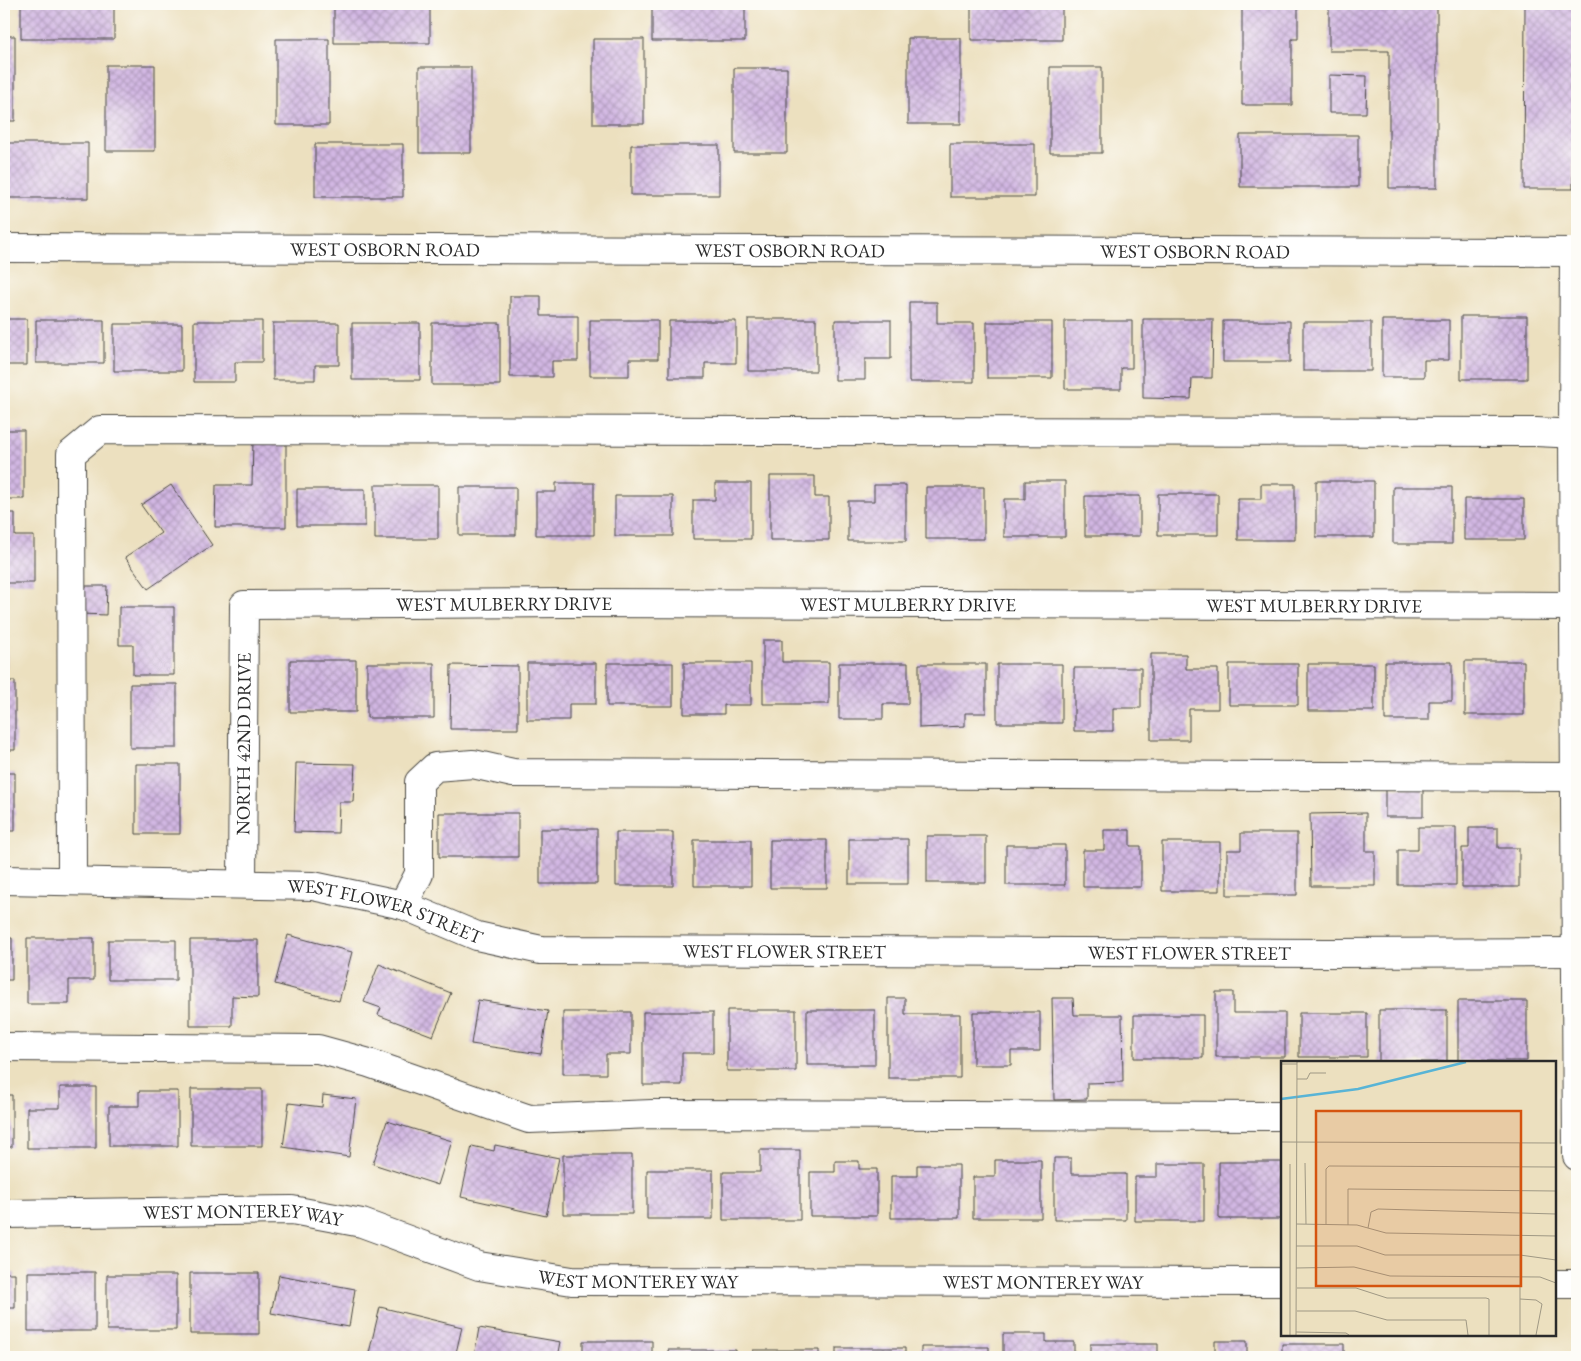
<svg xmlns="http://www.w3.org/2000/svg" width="1581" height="1361" font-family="'EB Garamond',serif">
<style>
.building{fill:url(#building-cross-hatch)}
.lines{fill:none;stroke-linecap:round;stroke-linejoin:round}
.minor-casing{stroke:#484641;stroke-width:30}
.minor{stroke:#fff;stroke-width:28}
.labels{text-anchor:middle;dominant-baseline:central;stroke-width:5;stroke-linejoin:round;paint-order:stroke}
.street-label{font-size:19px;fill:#2b2b2b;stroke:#fdfcf7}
.inset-river{fill:none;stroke:#58b4d6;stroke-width:2.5}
.inset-road{fill:none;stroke:#9f9884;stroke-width:1}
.view{fill:#d5540f;fill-opacity:0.15;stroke:#d5540f;stroke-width:2.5}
.inset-edge{fill:none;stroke:#2b2b2b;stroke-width:2.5}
</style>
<defs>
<pattern id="building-cross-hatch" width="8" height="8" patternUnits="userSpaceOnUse" patternTransform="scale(1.25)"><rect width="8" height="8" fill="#d2b7e3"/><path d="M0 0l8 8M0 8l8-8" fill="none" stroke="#ab95b8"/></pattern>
</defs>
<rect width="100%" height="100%" fill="#fdfcf7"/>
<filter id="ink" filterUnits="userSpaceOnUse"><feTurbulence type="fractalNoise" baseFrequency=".02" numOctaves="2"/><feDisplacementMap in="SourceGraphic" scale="10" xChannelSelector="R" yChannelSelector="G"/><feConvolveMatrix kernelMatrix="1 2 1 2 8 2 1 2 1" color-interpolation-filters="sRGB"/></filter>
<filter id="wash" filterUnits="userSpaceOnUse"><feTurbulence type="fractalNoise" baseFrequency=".0096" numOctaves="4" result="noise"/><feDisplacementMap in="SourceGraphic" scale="20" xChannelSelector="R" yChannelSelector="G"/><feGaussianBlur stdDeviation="1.12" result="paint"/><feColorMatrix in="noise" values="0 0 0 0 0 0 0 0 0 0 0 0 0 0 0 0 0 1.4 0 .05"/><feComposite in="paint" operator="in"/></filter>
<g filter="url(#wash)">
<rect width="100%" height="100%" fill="#ece0bf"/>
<g id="blocks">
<path class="building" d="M21 4H114V39H21Z
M334 4H430V43H334Z
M652 4H745V41H652Z
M971 4H1062V40H971Z
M1242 4H1298V39H1292V105H1242Z
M1329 4H1437V188H1389V51H1329Z
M1525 4H1577V51H1574L1573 189H1524Z
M4 36H15V121H4Z
M908 38H961V124H908Z
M276 39H329V125H276Z
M593 39H644V124H593Z
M106 65H155V151H106Z
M419 67H471V153H419Z
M1050 67H1102V153H1050Z
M734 68H787V153H734Z
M1329 75 1367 76 1366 113H1329Z
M1240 135H1358V187H1240Z
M4 143H88V198H4Z
M315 144H403V197H315Z
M950 144H1035V197H950Z
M631 145H719V195H631Z
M510 296H541V316H578V361H552V377H510Z
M909 302H937V323H974V382H909Z
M1461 316H1527V379H1461Z
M4 319H27V365H4Z
M748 319H816V371H748Z
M1143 319H1213L1212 378H1192L1191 399 1143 398Z
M36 320H104V363H36Z
M590 320H658V359H629V376H590Z
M835 320H891V359H865V380H835Z
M1382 320H1449V360H1424V377H1382Z
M194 321H262V362H235V382H194Z
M669 321H736V363H705V378H669Z
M1065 321H1132V368H1121V389H1065Z
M1223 321H1290V362H1223Z
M987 322H1052V378H987Z
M1303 322H1371V371H1303Z
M273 323H339V365H315V380H273Z
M352 323H420V380H352Z
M432 323H500V385H432Z
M114 324H182V371H114Z
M4 430H24V499H4Z
M253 440H286V527H215L216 485H252Z
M770 476H815V497H829V540H770Z
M1025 481H1065V537H1004V499H1025Z
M1316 481H1374V537H1316Z
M556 483H594V535H536V492H556Z
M715 483H751V539H693V500H715Z
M1261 484H1295V540H1238V499H1261Z
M171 485 212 545 148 589 125 557 161 533 141 505Z
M375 485H438V539H375Z
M874 485H906V541H848V501H874Z
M459 487H516V535H459Z
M926 487H984V539H926Z
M1393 487H1452V544H1393Z
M297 489H365V526H297Z
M1158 494H1218V535H1158Z
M615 496H673V536H615Z
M1085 496H1140V536H1085Z
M1464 499H1524V540H1464Z
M4 513H15V536H34V583H4Z
M83 586H107L106 615 82 614Z
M4 595H7V668H4Z
M119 607H174V675H133V645H119Z
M763 640H782V662H829V704H763Z
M1151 654H1186V669H1218V709H1189V740H1151Z
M290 660H356V712H290Z
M1465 661H1524V715H1465Z
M1385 662H1452V701H1429V720H1385Z
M367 663H434V718H367Z
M527 663H596V704H569V720H527Z
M607 663H673V706H607Z
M684 663H751V705H724V714H684Z
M839 663H908V704H883V719H839Z
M919 664H986V713H965V726L919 728Z
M997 664H1062V723H997Z
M1229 664H1298V705H1229Z
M1308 664H1374V711H1308Z
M451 665 518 666V729H450Z
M1074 668H1141V708H1113V731H1074Z
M4 681H15V750H4Z
M130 684H177V748H130Z
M296 763 355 764 353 802H339L338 833 294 832Z
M136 764H180V834H136Z
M4 773H15V831H4Z
M1385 788H1423V817H1385Z
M439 813H518V857H439Z
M1366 813V851H1375V886H1311L1310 814Z
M1418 827H1456V885H1398V850H1418Z
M1469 828H1498V848H1519V887H1462V848H1469Z
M540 829H597V884H540Z
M1104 830H1130V846H1141V887H1083V850H1104Z
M616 832H673V886H616Z
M1241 833H1297V895H1227V850H1241Z
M927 836H986V883H927Z
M849 839H908V884H849Z
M694 840H751V886H694Z
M770 840H827V888H770Z
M1162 842H1220V891H1162Z
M1006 845H1065V885H1006Z
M288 935 352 952 339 1001 275 984Z
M4 938H12V980H4Z
M27 938H94V980H69V1004H27Z
M108 940H176V980H108Z
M190 940H258V997L232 996V1026H190Z
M379 964 451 993 433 1036 378 1015 381 1008 364 1002Z
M1216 992H1233V1013H1285V1057H1216Z
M888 998H905V1014H960V1078H888Z
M1052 998H1073L1074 1015H1122L1123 1082 1087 1083V1099L1054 1100Z
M478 1000 548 1011 541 1054 471 1044Z
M1458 1001H1527V1061H1458Z
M727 1010H796V1071H727Z
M807 1010H875V1065H807Z
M1379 1010H1447V1062H1379Z
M563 1012H631V1054H606V1074H563Z
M643 1012H713V1053H682V1085H643Z
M973 1012H1040V1051H1011V1065H973Z
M1299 1013H1367V1057H1299Z
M1134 1015H1203V1058H1134Z
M60 1087H96V1148H27V1108H60Z
M191 1089H262V1146H191Z
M139 1091H178V1146H109V1106H139Z
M4 1095H12V1147H4Z
M323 1095 356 1099 349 1157 283 1147 289 1103 322 1107Z
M387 1121 452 1141 438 1185 373 1164Z
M495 1145 559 1158 546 1216 461 1197 472 1146 494 1151Z
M760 1150H800V1220H723V1172H760Z
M563 1155H632V1214H563Z
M1054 1158H1071V1174H1126V1220H1054Z
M995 1160H1041V1218H973V1177H995Z
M835 1161H859V1169H877V1216H810V1172H835Z
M1219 1162H1282V1219H1219Z
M1157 1164H1204V1221H1135V1177H1157Z
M917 1165H959V1218H891V1176H917Z
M647 1170H713V1219H647Z
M28 1272H95V1331H28Z
M4 1273H15V1308H4Z
M190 1273H259V1334H190Z
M107 1275H176V1330H107Z
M279 1275 355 1289 349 1327 271 1313Z
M380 1307 462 1327 455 1357H368Z
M479 1328 561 1342 558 1357H474Z
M1003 1334H1046V1342H1074V1357H1003Z
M583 1341H652V1357H583Z
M1215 1341H1247V1357H1215Z
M1090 1344H1158V1357H1090Z
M1282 1344H1344V1357H1282Z
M921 1347H989V1357H921Z
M836 1348H905V1357H836Z
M668 1350H736V1357H668Z
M753 1350H819V1357H753Z"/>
</g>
</g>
<g filter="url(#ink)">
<use href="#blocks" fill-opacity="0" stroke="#484641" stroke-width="1"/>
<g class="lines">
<g class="minor-casing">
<g id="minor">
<path id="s1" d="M4 248 1577 252"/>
<path d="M1574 252 1573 433 1577 1156"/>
<path id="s2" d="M4 880 313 886 403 905 477 936 541 950 1329 953 1577 952"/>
<path d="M72 881 71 454 100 430 1536 432 1577 434"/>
<path id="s3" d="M242 883 244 605 564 603 1577 606"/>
<path d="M403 905 419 874V782L435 767 473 764 513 773 1577 777"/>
<path d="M4 1047 318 1049 369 1063 529 1119 652 1114 1282 1116"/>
<path id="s4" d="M4 1214 292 1210 362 1223 479 1266 572 1281 1282 1282"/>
<path d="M1555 1284H1577"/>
</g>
</g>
<use href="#minor" class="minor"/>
</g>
</g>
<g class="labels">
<g class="street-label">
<text stroke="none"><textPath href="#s1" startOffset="381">WEST OSBORN ROAD</textPath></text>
<text stroke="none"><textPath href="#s1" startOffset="786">WEST OSBORN ROAD</textPath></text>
<text stroke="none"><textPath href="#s1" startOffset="1191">WEST OSBORN ROAD</textPath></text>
<text stroke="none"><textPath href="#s3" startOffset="538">WEST MULBERRY DRIVE</textPath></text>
<text stroke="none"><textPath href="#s3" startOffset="942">WEST MULBERRY DRIVE</textPath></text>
<text stroke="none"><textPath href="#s3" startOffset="1348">WEST MULBERRY DRIVE</textPath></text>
<text stroke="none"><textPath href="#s3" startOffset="139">NORTH 42ND DRIVE</textPath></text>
<text stroke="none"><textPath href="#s2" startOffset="385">WEST FLOWER STREET</textPath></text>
<text stroke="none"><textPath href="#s2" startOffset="790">WEST FLOWER STREET</textPath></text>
<text stroke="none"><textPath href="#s2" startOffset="1195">WEST FLOWER STREET</textPath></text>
<text stroke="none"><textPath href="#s4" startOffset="239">WEST MONTEREY WAY</textPath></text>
<text stroke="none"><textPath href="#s4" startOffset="644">WEST MONTEREY WAY</textPath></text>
<text stroke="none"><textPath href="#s4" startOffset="1049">WEST MONTEREY WAY</textPath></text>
</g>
</g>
<g transform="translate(1281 1061)">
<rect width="275" height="275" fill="#ece0bf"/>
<path class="inset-river" d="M0 38 77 28 185 1"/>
<path class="inset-road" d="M0 3H16M16 18H26L29 12H45M0 81 275 82M239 82V274M24 102 25 163M9 103V274M15 163 76 164 105 172 275 175M45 163V108L48 105 275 106M67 164V128L275 130M87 167 90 151 97 148 275 153M15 185H76L104 194H239L275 199M15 207 73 206 109 215 259 216 275 222M16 227H75L106 237H205L208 238V274M239 238 255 239 261 243 255 274M16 250H74L106 259H185L187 274M15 271 65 272 68 274M15 274 16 1"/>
<path class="view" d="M35 50H240V225H35Z"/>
<rect width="275" height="275" class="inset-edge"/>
</g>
<rect width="1581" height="1361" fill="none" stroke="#fdfcf7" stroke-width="20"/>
</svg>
